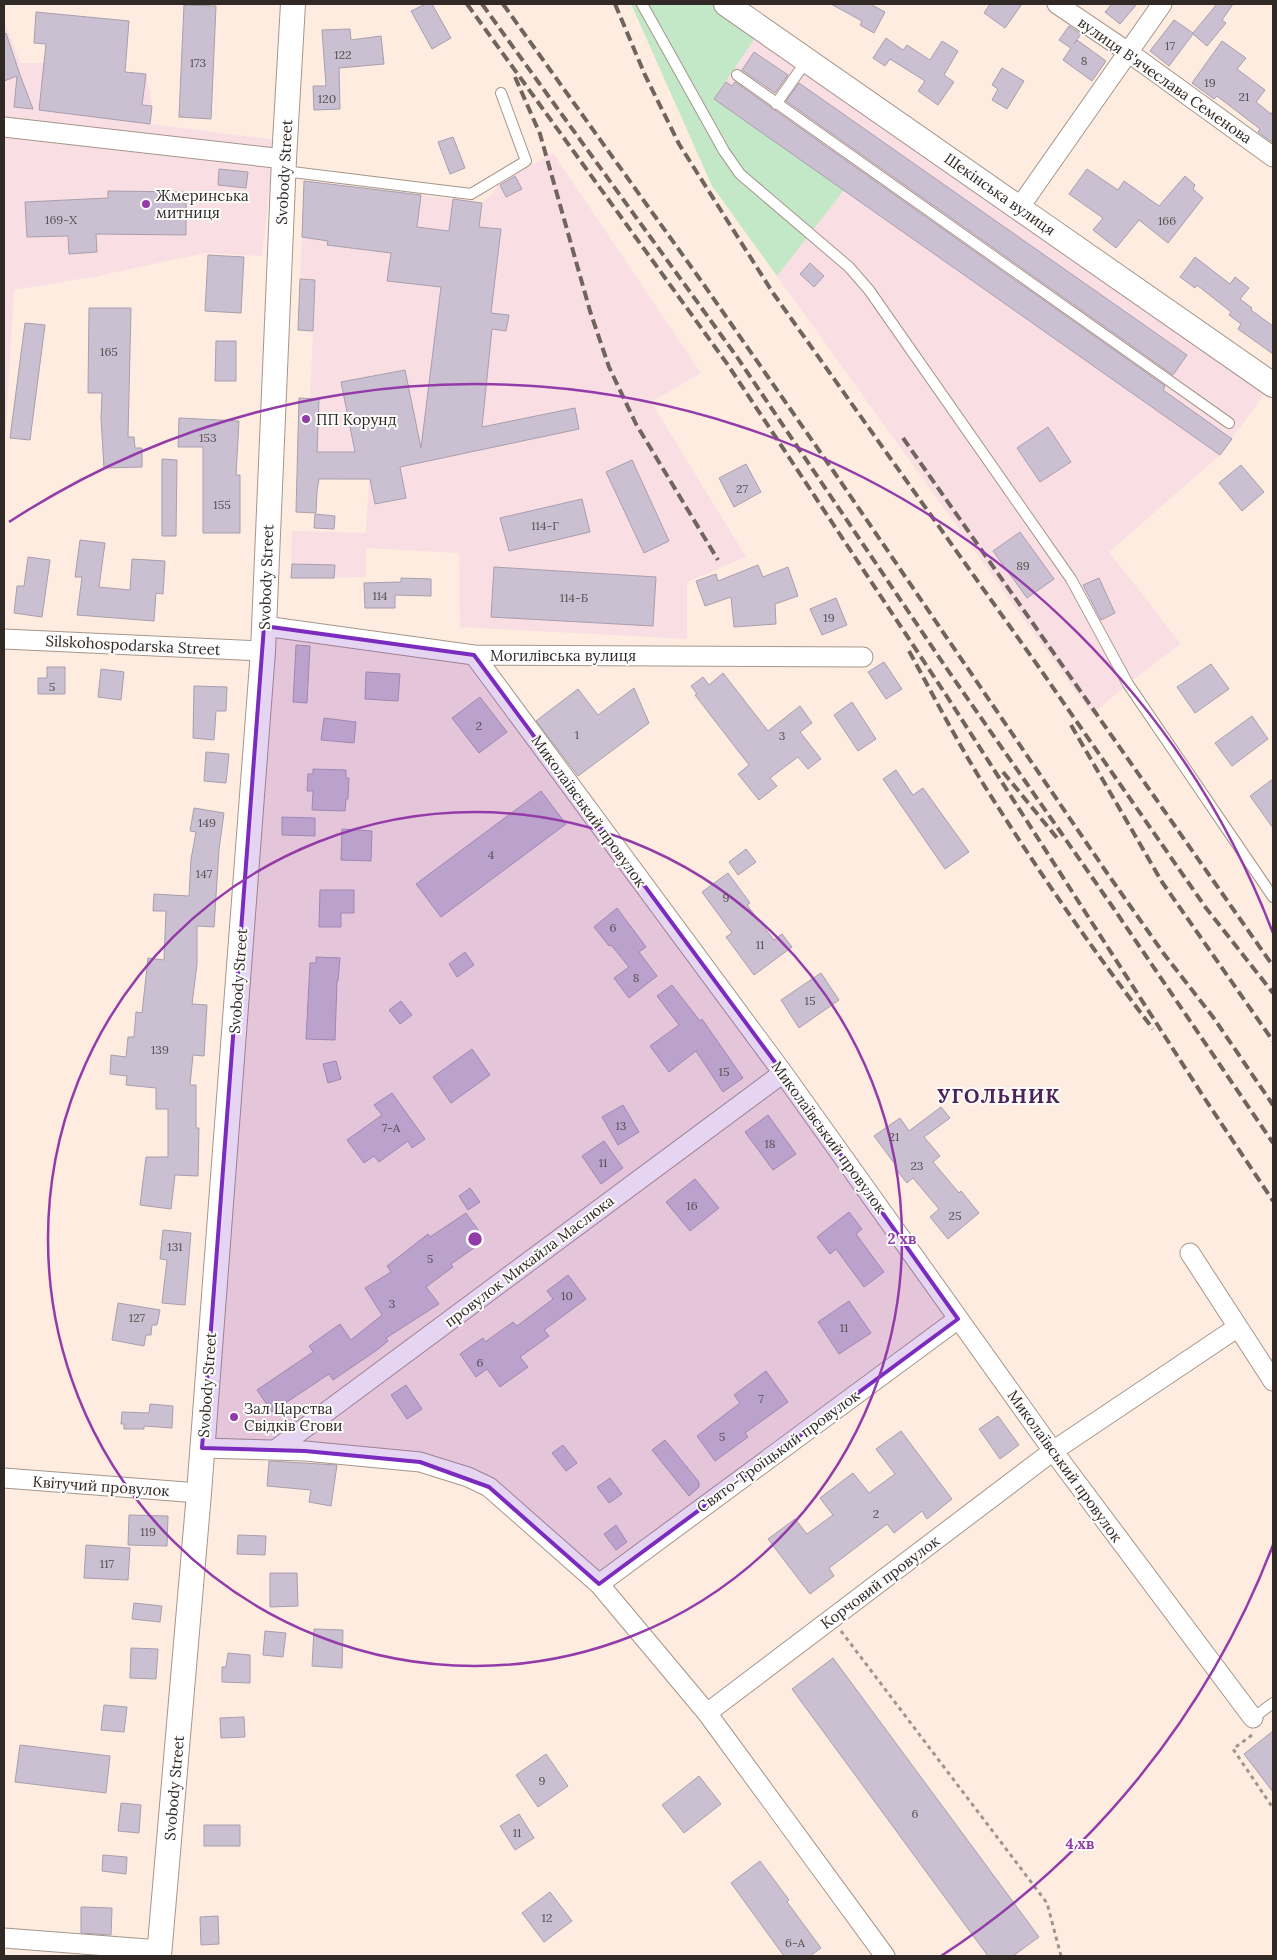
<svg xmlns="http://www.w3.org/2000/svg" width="1277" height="1960" font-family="Lora,serif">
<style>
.industrial{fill:#f9dee3}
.green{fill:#c3e8c8}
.building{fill:#cbc0d1;stroke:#a89eae}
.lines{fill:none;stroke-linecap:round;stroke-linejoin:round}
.service-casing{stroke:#a6968a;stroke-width:12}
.minor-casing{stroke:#a6968a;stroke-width:21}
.tertiary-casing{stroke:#a6968a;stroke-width:26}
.path{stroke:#a1948c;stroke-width:3;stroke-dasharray:4 4;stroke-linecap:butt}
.service{stroke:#fff;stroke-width:10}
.minor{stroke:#fff;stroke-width:19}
.tertiary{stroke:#fff;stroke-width:24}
.rail{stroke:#6f645e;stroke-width:4;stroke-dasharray:10 5;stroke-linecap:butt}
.marked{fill:#7b2cbf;fill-opacity:0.2;stroke:#7b2cbf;stroke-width:4;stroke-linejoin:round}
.ring{fill:none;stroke:#933ca9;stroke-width:2.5}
.poi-dot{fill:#933ca9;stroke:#fdfdfd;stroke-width:2}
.labels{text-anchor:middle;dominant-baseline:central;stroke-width:4;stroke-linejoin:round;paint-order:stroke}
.number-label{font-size:12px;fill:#574f50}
.street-label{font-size:15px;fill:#302925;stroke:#fdfdfd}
.poi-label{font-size:15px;fill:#302925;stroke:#fdfdfd;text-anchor:start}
.district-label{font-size:20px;font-weight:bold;letter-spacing:1px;fill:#4c2257;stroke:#fdfdfd}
.centre{fill:#933ca9;stroke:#fdfdfd;stroke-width:2.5}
.ring-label{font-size:15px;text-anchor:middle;font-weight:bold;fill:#933ca9;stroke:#fdfdfd;stroke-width:4;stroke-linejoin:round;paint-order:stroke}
</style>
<rect width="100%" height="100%" fill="#feece0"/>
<path class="industrial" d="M4 20 20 63H44L146 74 152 106 151 124 275 140 262 256 205 253 98 276 14 290 4 460Z
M757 35 1265 393 1220 455 1109 552 1181 644 1134 679 1092 714 777 276 806 239 714 99Z
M553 153 701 373 651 402 746 557 687 582V639L460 627 459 553 366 548V577L291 578 292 531 366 533 369 480 297 478 299 398H310L313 331 298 330 304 181 482 203 493 193 499 184Z"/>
<path class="green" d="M631 4H712L757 35 714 99 844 190 777 276 712 186Z"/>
<path class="building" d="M426 4H432L451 38 432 49 411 11Z
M831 4H870L885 12 874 33 860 25 862 21Z
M990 4H1022L1005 28 984 13Z
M1112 4H1137L1120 24 1105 12Z
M1217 4H1233L1222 20 1226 23 1207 46 1193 34 1169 66 1150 51 1174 20 1193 33Z
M184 5 216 6 211 119 179 117Z
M36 12 129 21 125 72 146 74 142 105 152 106 150 124 39 110 46 44 34 43Z
M1069 26 1081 34 1074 44 1077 40 1106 61 1092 81 1063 60 1071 48 1059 40Z
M350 29 351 40 381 36 384 64 339 68 340 109 314 110 313 86H326L322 30Z
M6 33 20 75 33 109 14 107 17 76 4 81V34Z
M886 38 903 50 907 45 930 60 942 41 958 51 944 75 954 82 938 105 918 91 925 81 890 59 885 66 873 58Z
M1222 41 1246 58 1237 69 1265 90 1256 102 1271 114 1273 111V143L1258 132 1260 129 1217 96 1214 99 1192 83Z
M754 52 788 75 775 93 742 70Z
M1002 68 1024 81 1007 109 992 100 998 89 992 85Z
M726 82 732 86 735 82 1165 386 1163 390 1232 439 1220 455 714 99Z
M799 83 1187 355 1173 375 786 101Z
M453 137 465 168 450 174 438 142Z
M219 169 248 172 246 188 218 185Z
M1087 169 1118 190 1124 181 1159 206 1185 176 1195 185 1193 189 1203 198 1168 243 1139 220 1116 248 1093 230 1103 218 1069 194Z
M515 176 522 189 506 197 500 185Z
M304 181 421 195 417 227 449 231 453 199 482 203 479 227 501 229 491 313 509 315 506 331 492 329 482 427 575 408 579 429 400 467 406 498 375 504 370 479H319L317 491 316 513 296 512 299 398 319 399 317 452H355L341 382 405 370 421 448 441 287 387 281 391 253 327 245 328 241 302 237Z
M108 191 186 192V235L96 234 97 252 69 254 68 236 27 237 25 202 108 198Z
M208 255 244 257 241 313 205 311Z
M1195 257 1230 284 1235 277 1249 288 1240 299 1252 308 1251 310 1273 326V354L1238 329 1241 324 1229 315 1231 312 1197 285 1195 288 1180 277Z
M810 263 824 276 814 287 800 274Z
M300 279 315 280 313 331 298 330Z
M89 308H131L128 437H134L135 448H142V467L104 468 101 418 102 393H88Z
M25 323 45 325 30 440 10 438Z
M216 341H236V381H215Z
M179 418 239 421 236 475H240V533H203V447H178Z
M1048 427 1071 462 1040 482 1017 448Z
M162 459 177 460 176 536H162Z
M632 460 669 541 644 553 606 472Z
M746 464 761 492 734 507 719 478Z
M1241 465 1264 492 1242 511 1219 483Z
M582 499 590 532 509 551 500 518Z
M315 514 335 516 334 529 314 528Z
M1020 532 1054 579 1027 598 993 551Z
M80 540 105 543 99 587 130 590 132 559 165 561 163 594 156 593 154 621 77 615 82 577H75Z
M28 557 50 560 42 617 14 613 17 586H24Z
M292 564 335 565 334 578H291Z
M758 565 763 577 788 567 798 596 775 604 776 624 734 627 731 597 705 606 696 581 716 574 718 581Z
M494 567 656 577 653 626 491 617Z
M401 578 431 579V596L395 595V608H365L364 583 401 582Z
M1099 578 1115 613 1101 620 1083 585Z
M836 598 847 625 822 635 810 609Z
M296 645 310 646 307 703 293 702Z
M884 662 902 689 886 699 868 672Z
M1211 664 1229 689 1195 713 1177 687Z
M47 667H65V694H38V678H47Z
M101 669 124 672 121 700 98 697Z
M366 672 400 674 398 701 365 699Z
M723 673 768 731 800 706 812 723 800 732 821 759 808 769 798 757 770 778 777 786 759 800 738 774 749 765 695 695 697 694 691 686 703 677 709 685Z
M194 686 227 687 226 711H216L214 740 193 738Z
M634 688 649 723 578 776 536 721 578 689 598 715Z
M480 697 507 732 479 753 452 718Z
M852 702 876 739 858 751 834 715Z
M1252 716 1268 739 1232 766 1215 743Z
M324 718 356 722 354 743 321 740Z
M206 752 229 754 226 783 204 781Z
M313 769 346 770V778H349L348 799H346L345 811 312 810 313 791H307L308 774H313Z
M896 770 913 795 923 788 969 852 945 869 883 779Z
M1273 779V828L1250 796Z
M541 791 566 824 441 917 416 884Z
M194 808 224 813 219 849 214 927 197 926V964L192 1004 207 1005 204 1056 193 1055 190 1085H196V1128H199L198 1176 175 1175 171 1209 140 1205 146 1157H168V1109H156V1088L126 1085 127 1076 110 1074 111 1055 126 1057 128 1037H134L136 1012 142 1013 148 958 164 960 166 911H153L154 894 189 896 191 859 196 832 190 831Z
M282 817 315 818V836L282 835Z
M342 829 372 831 371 861 341 860Z
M746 849 756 862 738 875 729 862Z
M728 873 750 903 747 905 774 940 782 934 792 947 754 975 726 937 732 933 702 892Z
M320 890H354V913H341V927H319Z
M617 908 646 947 639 952 657 976 629 998 614 978 629 967 611 945 609 946 594 927Z
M465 952 474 965 457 977 449 964Z
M316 957 340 958 338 981H337L335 1040 306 1039 310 963H316Z
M821 973 839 1000 799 1028 781 1000Z
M672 985 700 1021 702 1019 743 1078 723 1092 696 1051 669 1072 650 1046 679 1025 657 996Z
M401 1001 412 1015 400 1024 389 1010Z
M472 1049 490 1075 451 1103 433 1077Z
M336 1061 341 1079 328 1083 323 1064Z
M392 1093 425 1139 412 1148 408 1141 379 1162 374 1156 364 1163 347 1140 382 1115 374 1105Z
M623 1105 639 1132 618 1145 602 1117Z
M941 1107 950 1118 924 1137 940 1156 933 1162 959 1193 961 1191 979 1213 948 1239 930 1217 939 1209 913 1178 907 1183 895 1168 897 1167 874 1136 900 1118 909 1131Z
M768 1115 796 1154 773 1170 745 1132Z
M604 1141 623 1168 601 1184 582 1156Z
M695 1179 719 1208 690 1231 666 1202Z
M470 1188 480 1202 468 1210 459 1196Z
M849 1212 862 1229 856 1234 884 1272 864 1287 836 1249 830 1254 817 1237Z
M466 1213 483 1237 472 1245 474 1248 451 1264 453 1267 426 1287 439 1304 386 1338 388 1341 377 1350 333 1380 329 1374 272 1412 257 1390 313 1352 309 1346 340 1324 351 1340 382 1315 365 1288 391 1272 387 1266 428 1234 430 1237Z
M163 1230 191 1233 185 1305 162 1303 167 1260 160 1259Z
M568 1275 586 1299 544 1330 549 1336 520 1357 528 1367 500 1387 487 1369 476 1377 460 1354 483 1338 485 1342 513 1322 517 1326 553 1299 547 1291Z
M849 1301 871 1333 839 1354 818 1322Z
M118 1303 160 1310 157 1325H152L151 1335H146L144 1346 112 1340Z
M766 1371 788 1402 745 1433 748 1437 715 1461 697 1436 740 1403 734 1395Z
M406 1385 422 1409 407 1419 391 1395Z
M150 1404 173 1406 172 1428 144 1426V1429H124V1424H121L122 1412 149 1413Z
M998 1416 1019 1445 1000 1459 979 1429Z
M901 1431 952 1499 927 1519 922 1511 894 1533 887 1524 829 1568 834 1576 810 1594 768 1539 795 1519 807 1534 833 1515 820 1498 853 1473 869 1493 895 1474 876 1449Z
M665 1440 699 1482V1487L689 1496 652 1450Z
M563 1445 577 1463 566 1471 552 1453Z
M269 1461 337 1465 331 1506 309 1502 311 1490 267 1486Z
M610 1478 622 1494 609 1503 597 1487Z
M129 1515 168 1516 167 1546 128 1545Z
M616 1525 627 1542 616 1550 604 1534Z
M238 1535 266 1536 265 1555 237 1554Z
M86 1545 130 1548 128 1580 84 1578Z
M270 1573H297L298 1606 270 1607Z
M134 1603 162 1606 160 1622 132 1619Z
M314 1629 343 1630 342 1668 312 1666Z
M265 1631 286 1633 283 1657 263 1655Z
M131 1648 158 1649 156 1679 130 1678Z
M228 1653 250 1655V1683L222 1682V1667H226Z
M833 1658 1039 1937 1013 1956H988L792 1689Z
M104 1705 127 1707 124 1732 101 1730Z
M244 1717 245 1737 221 1738 220 1718Z
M1273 1731V1792L1244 1754Z
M20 1745 110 1756 106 1793 15 1782Z
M546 1754 568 1786 538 1807 516 1775Z
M699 1776 721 1804 684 1833 662 1805Z
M121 1803 141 1805 139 1833 118 1831Z
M519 1814 534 1838 515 1850 500 1826Z
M204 1825H240V1846H204Z
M103 1855 127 1857 126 1874 102 1871Z
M760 1861 789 1900 787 1902 821 1948 810 1956H784L731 1883Z
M550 1892 572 1921 544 1942 522 1913Z
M81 1907 112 1908 111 1935 81 1933Z
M218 1916 219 1944 201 1945 200 1917Z"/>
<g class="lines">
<g class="service-casing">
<path id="service" d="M642 4 724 151 740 174 849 267 869 290 1071 579 1128 684 1273 897
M737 75 1229 423
M776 104 807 60
M284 171 471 194 526 161 501 93
M1253 1718 1273 1703"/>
</g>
<g class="minor-casing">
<path id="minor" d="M1057 4 1128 52 1273 157
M4 127 284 159
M1019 208 1162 4
M264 626 474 655 863 657
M4 639 263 651
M474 655 783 1073 1053 1451 1253 1718
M1190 1253 1273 1381
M202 1448 305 1451 420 1462 468 1477 489 1487 599 1584 707 1713 885 1956
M275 1450 783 1073
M4 1478 199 1493
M599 1584 958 1319
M707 1713 1053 1451 1238 1327
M4 1938 160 1950"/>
</g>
<g class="tertiary-casing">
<path id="tertiary" d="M726 4 1273 385
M159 1956 199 1493 263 651 284 159 293 4"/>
</g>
<path class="path" d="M841 1631 1047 1903 1061 1956
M1252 1735 1233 1749 1273 1808"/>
<use href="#service" class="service"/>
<use href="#minor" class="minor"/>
<use href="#tertiary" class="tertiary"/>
<path class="rail" d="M467 4 728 365 948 698 1205 1099 1273 1201
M482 4 737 357 947 669 1112 906 1273 1143
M503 4 702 282 834 472 1107 873 1164 954 1213 1017 1273 1105
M615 4 645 75 679 144 773 293 1038 666 1206 908 1273 993
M515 77 540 134 590 311 609 367 636 424 718 560
M903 438 1273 966
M909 651C938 704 965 757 998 807 1046 883 1099 958 1153 1029
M1071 725 1162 882 1273 1041
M1003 772 1057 838"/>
</g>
<path class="marked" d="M264 626 474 655 783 1073 958 1319 599 1584 489 1487 420 1462 305 1451 202 1448Z"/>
<g class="ring">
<circle cx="475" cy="1239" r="427"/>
<path d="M1273 1545A855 855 0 0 1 941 1956M9 522A855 855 0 0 1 1273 933"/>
</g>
<g class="poi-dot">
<circle cx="146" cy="204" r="5"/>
<circle cx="306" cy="419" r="5"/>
<circle cx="234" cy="1417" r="5"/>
</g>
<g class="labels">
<g class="number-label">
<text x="1170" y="45">17</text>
<text x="343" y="54">122</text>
<text x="1084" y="60">8</text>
<text x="198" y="62">173</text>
<text x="1210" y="82">19</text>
<text x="1244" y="96">21</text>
<text x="327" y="98">120</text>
<text x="61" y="219">169-Х</text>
<text x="1167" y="220">166</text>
<text x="109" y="351">165</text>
<text x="208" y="437">153</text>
<text x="742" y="488">27</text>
<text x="222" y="504">155</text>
<text x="545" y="525">114-Г</text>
<text x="1023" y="565">89</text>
<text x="380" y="595">114</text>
<text x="574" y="597">114-Б</text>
<text x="829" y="617">19</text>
<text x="52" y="686">5</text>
<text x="479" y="725">2</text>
<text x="577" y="734">1</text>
<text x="782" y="735">3</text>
<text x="207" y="822">149</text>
<text x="491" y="854">4</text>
<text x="204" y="873">147</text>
<text x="726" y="897">9</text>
<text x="613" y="927">6</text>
<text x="760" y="944">11</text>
<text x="636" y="977">8</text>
<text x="810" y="1000">15</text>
<text x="160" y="1049">139</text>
<text x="724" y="1071">15</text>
<text x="621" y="1125">13</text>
<text x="391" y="1127">7-А</text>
<text x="894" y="1136">21</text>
<text x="770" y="1143">18</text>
<text x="603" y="1162">11</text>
<text x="917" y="1165">23</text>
<text x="692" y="1205">16</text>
<text x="955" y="1215">25</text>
<text x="175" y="1246">131</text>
<text x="430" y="1258">5</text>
<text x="567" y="1295">10</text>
<text x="392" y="1303">3</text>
<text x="137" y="1317">127</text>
<text x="844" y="1327">11</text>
<text x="480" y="1362">6</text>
<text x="761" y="1398">7</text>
<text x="722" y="1436">5</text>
<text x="876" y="1513">2</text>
<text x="148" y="1531">119</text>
<text x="107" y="1563">117</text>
<text x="542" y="1780">9</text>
<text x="915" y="1813">6</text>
<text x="517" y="1832">11</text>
<text x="547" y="1917">12</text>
<text x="795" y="1942">6-А</text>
</g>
<g class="street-label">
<text transform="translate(1165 80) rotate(35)">вулиця В'ячеслава Семенова</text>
<text transform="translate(284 172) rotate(-87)">Svobody Street</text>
<text transform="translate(1000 194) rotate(35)">Шекінська вулиця</text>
<text transform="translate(266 577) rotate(-88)">Svobody Street</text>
<text transform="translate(133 645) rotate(3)">Silskohospodarska Street</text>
<text x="563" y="655">Могилівська вулиця</text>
<text transform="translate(589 811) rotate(54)">Миколаївський провулок</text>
<text transform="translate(238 981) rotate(-86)">Svobody Street</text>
<text transform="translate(829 1137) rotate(54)">Миколаївський провулок</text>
<text transform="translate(529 1261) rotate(-37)">провулок Михайла Маслюка</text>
<text transform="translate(207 1385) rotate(-86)">Svobody Street</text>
<text transform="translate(778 1451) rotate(-36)">Свято-Троїцький провулок</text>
<text transform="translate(1065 1466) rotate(54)">Миколаївський провулок</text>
<text transform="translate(101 1486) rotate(4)">Квітучий провулок</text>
<text transform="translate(880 1582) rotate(-37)">Корчовий провулок</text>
<text transform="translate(174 1788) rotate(-85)">Svobody Street</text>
</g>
<g class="poi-label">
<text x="156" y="195">Жмеринська<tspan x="156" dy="17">митниця</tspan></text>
<text x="316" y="419">ПП Корунд</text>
<text x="244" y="1408">Зал Царства<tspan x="244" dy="17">Свідків Єгови</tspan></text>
</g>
<g class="district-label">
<text x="999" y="1095">УГОЛЬНИК</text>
</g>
</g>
<circle cx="475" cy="1239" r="8" class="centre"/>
<g class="ring-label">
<text x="902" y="1244">2 хв</text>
<text x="1080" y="1849">4 хв</text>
</g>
<rect width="1277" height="1960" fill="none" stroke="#302925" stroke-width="10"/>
</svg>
